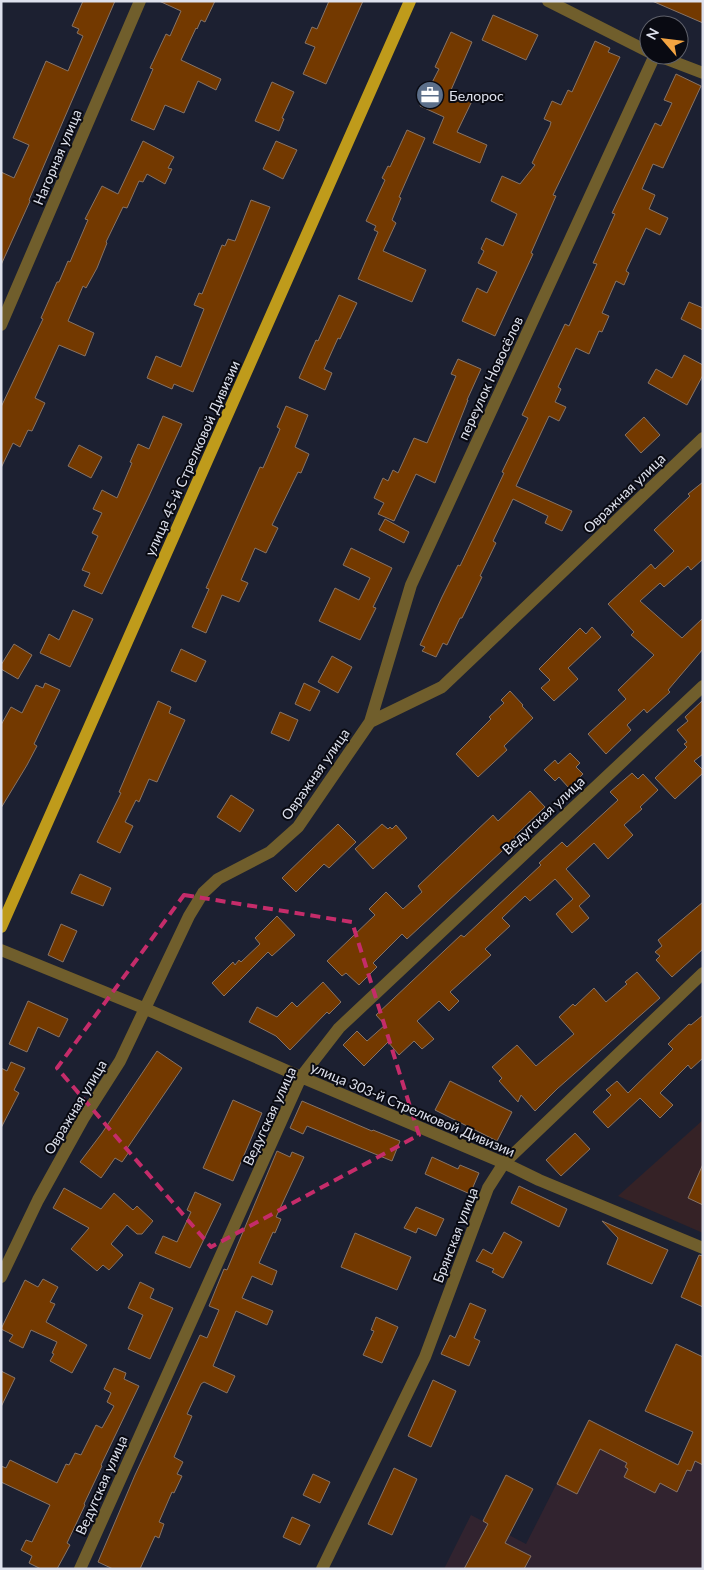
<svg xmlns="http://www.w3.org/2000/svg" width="704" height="1570" font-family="Lato,sans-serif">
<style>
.commercial{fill:#352226}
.industrial{fill:#31232f}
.building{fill:#733900;stroke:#877365}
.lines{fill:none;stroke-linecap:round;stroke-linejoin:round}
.minor{stroke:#705e2c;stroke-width:12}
.major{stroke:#bf9b1b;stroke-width:12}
.marked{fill:none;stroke:#c52c6a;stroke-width:4;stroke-dasharray:10 6;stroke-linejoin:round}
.labels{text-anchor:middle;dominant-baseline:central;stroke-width:4;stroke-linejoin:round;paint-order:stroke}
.poi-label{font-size:14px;fill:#dee1ed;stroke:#090a12;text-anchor:start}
.street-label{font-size:14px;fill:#dee1ed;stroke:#090a12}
</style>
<rect width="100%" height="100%" fill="#1c2031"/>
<path class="commercial" d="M703 1120V1233L618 1196Z"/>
<path class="industrial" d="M703 1411V1569H444L471 1515 526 1544 589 1420 678 1465Z"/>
<path class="building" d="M83 1H115L29 200 30 201 1 265V172L14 178 29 145 13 138 46 61 68 71 83 36 77 33 79 29 72 26Z
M159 1H215L205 22 201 20 197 29 196 28 181 60 221 79 216 90 198 81 184 113 165 105 154 130 131 120 153 69 150 68 166 34 170 36 181 11Z
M329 1H363L326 84 303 74 315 47 305 43 312 27 317 29Z
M652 1H703V23Z
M493 15 538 35 526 60 482 40Z
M451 32 472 42 451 90 472 101 457 132 487 145 480 163 433 143 444 117 420 106 439 69 435 67Z
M595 41 610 48 608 52 620 57 553 195 556 196 531 253 533 254 495 336 462 321 477 288 487 293 497 272 478 263 484 251 481 249 486 238 503 246 517 214 491 201 502 176 520 184 535 165 532 163 550 126 551 122 544 119 552 101 561 105 568 90 572 92Z
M676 74 701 86 663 168 653 164 642 189 655 195 649 209 668 218 660 235 646 228 626 271 629 273 624 285 616 281 602 313 609 316 602 332 599 331 589 354 576 348 558 387 561 389 555 402 566 407 559 421 549 416 516 486 572 511 562 531 545 523 548 516 513 499 493 541 496 543 480 576 482 577 462 618H460L447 645 443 643 436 657 422 651 425 647 420 645 442 597 458 565 460 566 481 522 504 473 502 472 528 418 522 415 565 324 569 326 597 264 593 263 615 214 612 213 620 196 655 123 661 126 672 103 664 100Z
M272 82 294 92 282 118 284 119 279 131 255 121Z
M407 130 425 138 399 197 401 198 392 220 396 223 383 251 426 270 412 302 358 279 378 232 374 230 376 226 366 221 385 180 382 178 388 166 390 167Z
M143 141 174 157 168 168 172 169 165 184 147 174 143 182 139 181 127 208 123 207 106 242 107 243 97 268 86 288 83 286 68 321 94 333 85 356 59 345 35 398 45 403 32 431 28 430 20 447 13 443 1 468V407L43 319 41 318 57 282H59L68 261 70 262 88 220 85 219 102 186 118 194Z
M276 141 297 150 283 179 263 169Z
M251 200 270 207 193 392 174 384 172 389 147 378 156 356 181 367 204 309 194 305 199 293 202 294 222 245 225 246 228 239 235 241Z
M339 295 357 303 340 339 338 338 324 369 332 373 325 390 299 378 316 340 318 341Z
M689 302 703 308V330L681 319Z
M684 355 703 365V375L687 405 648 383 656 369 672 378Z
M458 359 481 369 467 400H468L435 483 416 474 394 521 378 514 384 503 374 498 383 478 388 481 393 470 398 473 414 438 427 443 456 376 451 374Z
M286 406 308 415 295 447 309 454 301 473 298 472 272 525 278 528 266 553 255 548 241 580 248 583 239 602 222 595 206 633 192 627 209 589 206 588 260 467 263 468 280 429 277 427Z
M163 416 182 424 148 498 102 594 84 586 90 573 82 570 98 536 92 533 102 513 93 509 102 490 117 498 132 463 130 462 138 444 149 449Z
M644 417 660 435 641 453 625 435Z
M79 445 102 457 91 478 68 466Z
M703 482V559L691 570 688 566 664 587 660 583 640 601 682 638 703 618V649L668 690 670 692 647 713 644 709 627 725 631 730 606 754 588 734 626 699 618 690 654 655 631 635 634 632 608 604 651 564 655 569 674 551 654 530 690 496 688 494Z
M385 519 409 532 404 543 379 530Z
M351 548 392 568 373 607 376 608 360 640 319 621 335 588 359 600 370 578 343 565Z
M73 610 93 619 70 667 40 653 49 634 59 640Z
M592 627 601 637 568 668 578 679 554 701 541 688 550 680 539 669 580 628 586 634Z
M14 644 32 655 18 679 1 669V665Z
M181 649 206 661 196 682 171 671Z
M332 656 352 667 338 693 318 682Z
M45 683 60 690 34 744 37 746 27 765 1 808V725L11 707 22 713 36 685 43 688Z
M304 683 320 691 310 711 295 704Z
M510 691 523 705 522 706 533 718 504 746 507 750 478 777 456 754 491 719 489 717 504 703 501 700Z
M703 700V754L694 761 703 770V773L675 799 655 778 687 747 684 744 687 742 677 730 688 721 685 717Z
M158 701 171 707 169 713 185 720 157 782 149 779 139 802 136 800 125 822 133 826 120 853 97 842 121 793 119 792Z
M280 712 298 720 289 741 271 733Z
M570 753 580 763 576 767 583 774 569 788 559 777 555 781 544 770 555 760 558 764Z
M632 773 638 779 643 774 658 790 640 807 642 809 624 825 633 835 608 859 594 843 566 869 590 896 579 906 589 918 572 933 556 914 573 899 555 879 530 901 525 896 502 918 510 926 485 949 491 955 450 992 459 1001 449 1011 439 1001 417 1021 434 1039 422 1049 414 1041 399 1055 388 1042 364 1066 343 1045 357 1031 367 1041 385 1025 376 1015 461 935 464 937 541 865 539 863 562 842 567 847 618 800 610 792Z
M530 791 545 807 514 837 515 839 407 939 402 934 373 963 377 967 359 985 346 973 342 976 327 961 375 915 369 909 386 892 403 909 422 892 418 886 493 815 498 821Z
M231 795 254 810 240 832 217 817Z
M338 824 356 842 329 868 324 864 296 892 282 878Z
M382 824 388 829 390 827 392 829 396 825 407 838 373 869 355 849Z
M80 874 111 888 103 906 71 893Z
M703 902V949L672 977 656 960 660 956 655 952 662 946 658 940Z
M277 916 295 935 272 956 268 952 224 996 212 983 233 962 235 965 239 960 241 962 260 944 255 938Z
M61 924 77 931 63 962 48 955Z
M637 972 660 998 557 1089 535 1111 521 1095 518 1102 499 1081 502 1078 492 1067 517 1045 536 1066 574 1034 559 1017 573 1004 575 1006 594 988 606 1002 627 984 625 982Z
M323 982 341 1002 329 1014 327 1012 290 1050 276 1036 249 1022 257 1007 277 1017 292 1002 297 1007Z
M28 1001 68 1019 59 1037 38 1027 27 1052 9 1044Z
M703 1015V1058L691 1069 688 1065 660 1093 673 1105 660 1118 640 1098 608 1128 593 1112 611 1095 606 1090 617 1081 628 1093 673 1049 668 1044 689 1024 691 1025Z
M157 1051 182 1068 126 1150 129 1152 122 1162 115 1158 101 1178 80 1162 102 1133Z
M11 1062 25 1068 14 1090 19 1093 1 1128V1068L7 1071Z
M450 1081 512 1112 497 1141 435 1110Z
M233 1100 262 1113 233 1181 203 1168Z
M302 1101 372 1131 373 1130 400 1141 392 1161 307 1126 303 1134 290 1128Z
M575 1133 590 1149 561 1176 546 1160Z
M277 1151 290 1157 292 1152 304 1157 276 1217 281 1219 275 1233 273 1232 259 1263 277 1271 272 1285 252 1276 242 1298 273 1311 267 1325 236 1311 213 1366 235 1376 227 1393 204 1382 201 1384 187 1414 192 1416 174 1457 183 1462 177 1474 182 1476 174 1493 172 1492 159 1522 164 1524 159 1538 155 1536 140 1569H113L98 1562 135 1475 200 1335 207 1338 219 1310 209 1306 224 1269 227 1270Z
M432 1157 458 1169 460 1165 479 1173 470 1194 425 1174Z
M703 1164V1205L688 1198Z
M519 1186 567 1209 559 1227 511 1203Z
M64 1188 101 1209 114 1193 133 1210 137 1206 153 1221 142 1234H137L127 1225 111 1244 123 1255 109 1270 103 1265 97 1271 71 1249 89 1228 53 1208Z
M195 1192 221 1204 190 1268 155 1253 163 1236 177 1242 191 1212 187 1210Z
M416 1207 444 1219 436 1236 418 1228 416 1233 404 1228Z
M602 1221 668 1250 652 1284 607 1264 618 1238Z
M504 1232 522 1242 503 1278 492 1272 494 1269 476 1261 483 1249 492 1254Z
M355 1233 411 1257 397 1290 341 1267Z
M699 1255 703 1256V1307L681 1297Z
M43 1279 58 1287 50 1302 55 1304 46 1322 87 1345 72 1373 50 1361 54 1354 52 1353 57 1342 31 1330 23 1348 9 1341 13 1335 1 1329 25 1280 38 1287Z
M140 1282 154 1289 150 1298 173 1308 150 1359 128 1349 143 1315 128 1308Z
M470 1303 486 1310 474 1338 480 1341 469 1366 441 1354 450 1335 455 1338Z
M376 1317 398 1327 382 1363 363 1355 374 1331 371 1330Z
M676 1344 703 1357V1465L695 1461 691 1471 687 1470 677 1492 660 1483 655 1493 624 1477 628 1469 625 1467 627 1463 600 1449 577 1494 557 1484 589 1420 678 1465 693 1432 645 1411Z
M114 1368 126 1373 124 1379 139 1386 101 1465 102 1466 84 1504 85 1505 67 1543 70 1545 57 1569H41L29 1563 32 1556 21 1550 26 1540 32 1542 50 1505 1 1482V1466L6 1468 10 1460 57 1483 66 1464 69 1465 75 1453 81 1455 96 1425 102 1428 114 1406 107 1402 111 1393 104 1389Z
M1 1371 15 1378 1 1407Z
M433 1380 456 1391 431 1447 408 1436Z
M394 1468 417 1479 392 1535 368 1524Z
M313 1474 330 1482 320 1503 303 1495Z
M506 1475 533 1489 505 1543 531 1556 524 1569H464L488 1524 483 1521Z
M292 1517 310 1525 300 1545 283 1537Z"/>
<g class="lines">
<path class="minor" d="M548 1 649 52
M656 55 703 73
M1 325 140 1
M370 722 411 585 655 55
M1 950 146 1009 301 1077 504 1163 539 1180 703 1248
M1 1277 38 1200 83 1119 120 1061 189 916 203 893 218 879 270 852 298 827 370 722 442 687 703 438
M80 1569 301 1077 339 1028 703 686
M322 1569 425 1357 488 1188 504 1163 703 973"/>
<path class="major" d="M1 927 410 1"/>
</g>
<path class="marked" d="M184 895 352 922 419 1135 211 1247 57 1068Z"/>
<defs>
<g id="office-disc" transform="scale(1.4375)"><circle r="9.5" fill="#5c6f8a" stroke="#090a12"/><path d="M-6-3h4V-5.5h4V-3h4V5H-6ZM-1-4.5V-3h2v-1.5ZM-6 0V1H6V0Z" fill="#fff"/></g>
</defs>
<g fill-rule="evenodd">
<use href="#office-disc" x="430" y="95"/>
</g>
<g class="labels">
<g class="poi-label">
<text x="449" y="95">Белорос</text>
</g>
<g class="street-label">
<text transform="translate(57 157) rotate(-67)">Нагорная улица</text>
<text transform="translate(490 378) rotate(-65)">переулок Новосёлов</text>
<text transform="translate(192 458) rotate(-66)">улица 45-й Стрелковой Дивизии</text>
<text transform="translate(624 493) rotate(-44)">Овражная улица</text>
<text transform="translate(315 774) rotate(-55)">Овражная улица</text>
<text transform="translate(543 815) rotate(-43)">Ведугская улица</text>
<text transform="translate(75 1107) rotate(-59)">Овражная улица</text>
<text transform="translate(413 1109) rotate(23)">улица 303-й Стрелковой Дивизии</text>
<text transform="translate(269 1116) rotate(-65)">Ведугская улица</text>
<text transform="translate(455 1235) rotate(-69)">Брянская улица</text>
<text transform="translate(101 1485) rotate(-66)">Ведугская улица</text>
</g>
</g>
<rect width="704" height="1570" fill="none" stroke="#dee1ed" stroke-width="5"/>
<g transform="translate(664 40) rotate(298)"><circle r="24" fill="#090a12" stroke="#5e606a"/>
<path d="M0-4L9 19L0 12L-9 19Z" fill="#f3a442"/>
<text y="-8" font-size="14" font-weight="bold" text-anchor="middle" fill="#dee1ed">N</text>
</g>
</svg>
